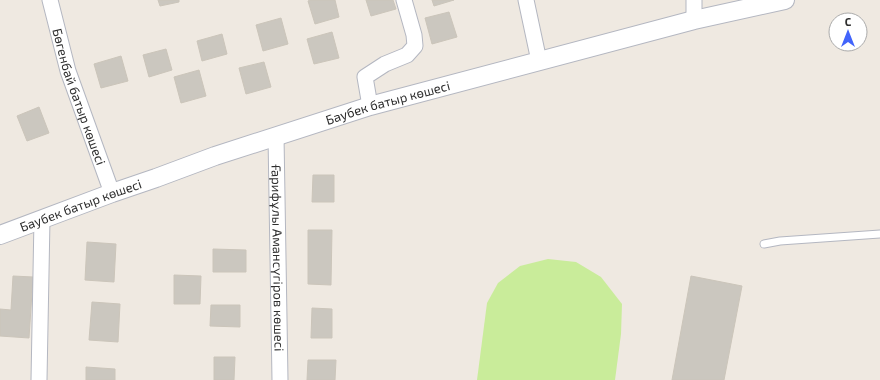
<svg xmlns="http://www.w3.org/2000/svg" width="880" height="380" font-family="'Exo 2',sans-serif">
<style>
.pitch{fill:#c9ec9a}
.building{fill:#cbc7bf;stroke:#cbc5ba}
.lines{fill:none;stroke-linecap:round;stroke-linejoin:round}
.service-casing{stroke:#b4b7c1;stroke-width:9}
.minor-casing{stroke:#b4b7c1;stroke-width:17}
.tertiary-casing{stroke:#b4b7c1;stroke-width:20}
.service{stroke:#fff;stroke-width:7}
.minor{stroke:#fff;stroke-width:15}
.tertiary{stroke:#fff;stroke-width:18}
.labels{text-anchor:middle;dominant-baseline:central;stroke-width:3;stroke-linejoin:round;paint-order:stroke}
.street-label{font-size:13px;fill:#2e2e2e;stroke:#fff}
</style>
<rect width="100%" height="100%" fill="#efe9e1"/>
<path class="pitch" d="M548 259 576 262 601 277 622 304 621 334 615 380H477L487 303 498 283 520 266Z"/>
<path class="building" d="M158 0H179V2L160 6Z
M310 0H335L339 17 315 24 308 1Z
M366 0H393L396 9 371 16Z
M432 0H454L434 6Z
M449 12 457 37 432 44 425 18Z
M281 18 288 44 263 51 256 25Z
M332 32 339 58 314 64 307 39Z
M222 34 227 54 202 61 197 41Z
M166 49 172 70 149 77 143 55Z
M121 56 128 81 101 88 94 64Z
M264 62 271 87 246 94 239 68Z
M199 70 206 96 181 103 174 77Z
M39 107 49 133 27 141 17 116Z
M313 175H334V202H312Z
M308 230H332L331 285 308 284Z
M87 242 116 244 114 282 85 280Z
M213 249 246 250V272H213Z
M174 275 201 276 200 304H174Z
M13 276 33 277 29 338 0 336V309L11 310Z
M691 276 742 286 724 380H672Z
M92 302 120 304 118 342 89 340Z
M211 305H240V327L210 326Z
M312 308 332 309V338H311Z
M214 357H235L234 380H214Z
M308 360H336L335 380H307Z
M86 367 115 369V380H86Z"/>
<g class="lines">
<g class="service-casing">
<path id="service" d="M764 244 780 241 880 234"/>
</g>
<g class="minor-casing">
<g id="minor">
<path id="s1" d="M50 0 68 71 112 193"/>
<path d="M526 0 539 61"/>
<path d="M694 0V20"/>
<path d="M370 106 365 77 385 64 407 55 415 46 414 35 404 0"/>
<path id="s2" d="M276 136 280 380"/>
<path d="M39 380 42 219"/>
</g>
</g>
<g class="tertiary-casing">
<g id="tertiary">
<path id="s3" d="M0 235 112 193 156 178 215 156 370 106 694 20 785 0"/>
</g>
</g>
<use href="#service" class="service"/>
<use href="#minor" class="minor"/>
<use href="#tertiary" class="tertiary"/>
</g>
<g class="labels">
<g class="street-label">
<text stroke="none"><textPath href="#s1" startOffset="101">Бөгенбай батыр көшесі</textPath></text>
<text stroke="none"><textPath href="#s3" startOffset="410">Баубек батыр көшесі</textPath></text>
<text stroke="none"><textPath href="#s3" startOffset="86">Баубек батыр көшесі</textPath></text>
<text stroke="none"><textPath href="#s2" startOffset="122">Ғарифұлы Амансүгіров көшесі</textPath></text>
</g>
</g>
<g transform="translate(848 32)"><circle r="19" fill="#ffffff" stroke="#ababab"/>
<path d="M0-3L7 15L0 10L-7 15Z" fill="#4264fb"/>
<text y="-6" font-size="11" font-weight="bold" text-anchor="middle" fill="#2e2e2e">С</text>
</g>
</svg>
